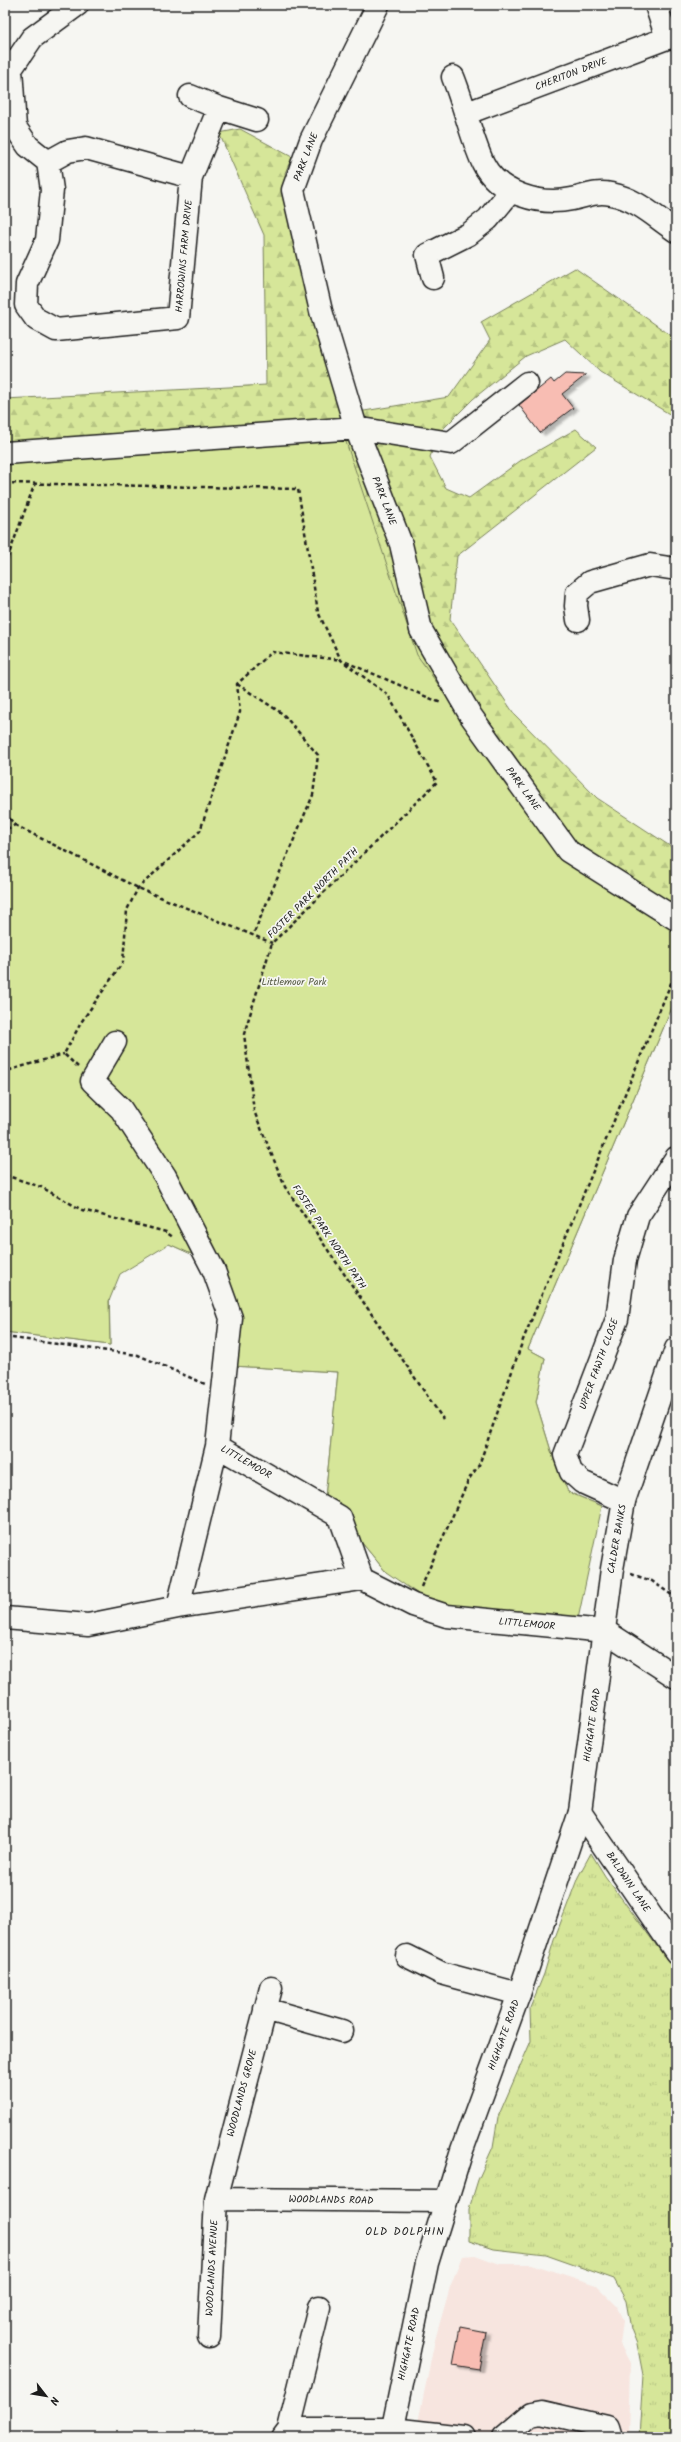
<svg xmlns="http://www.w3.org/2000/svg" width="681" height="2442" font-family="Kalam,sans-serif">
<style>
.built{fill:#f7e5df}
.grass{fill:url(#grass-tufts);stroke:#79815a}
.forest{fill:url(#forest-firs);stroke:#79815a}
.green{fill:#d6e699;stroke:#79815a}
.building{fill:#f8bdb3;stroke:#1c1c1c;filter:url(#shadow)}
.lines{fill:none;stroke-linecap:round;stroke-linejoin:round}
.minor-casing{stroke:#1c1c1c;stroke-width:25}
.major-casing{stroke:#1c1c1c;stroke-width:25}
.path{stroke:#1c1c1c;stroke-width:2.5;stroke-dasharray:4 3;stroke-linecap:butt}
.minor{stroke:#f6f6f2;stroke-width:22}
.major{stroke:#f6f6f2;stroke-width:22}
.labels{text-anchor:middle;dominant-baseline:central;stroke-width:3.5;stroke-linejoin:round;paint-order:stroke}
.street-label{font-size:10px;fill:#1c1c1c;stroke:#f6f6f2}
.park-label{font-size:10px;fill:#545942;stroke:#f6f6f2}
.neighbourhood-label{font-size:11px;letter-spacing:1px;fill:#1c1c1c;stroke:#f6f6f2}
</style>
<defs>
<pattern id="grass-tufts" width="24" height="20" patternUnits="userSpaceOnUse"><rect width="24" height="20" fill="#d6e699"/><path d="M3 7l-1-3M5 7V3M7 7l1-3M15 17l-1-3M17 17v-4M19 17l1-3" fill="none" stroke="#b7c583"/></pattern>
<pattern id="forest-firs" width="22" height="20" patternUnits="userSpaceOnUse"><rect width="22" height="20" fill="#d6e699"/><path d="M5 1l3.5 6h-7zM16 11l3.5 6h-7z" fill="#b7c583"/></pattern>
<filter id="shadow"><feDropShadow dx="4.5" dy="2.5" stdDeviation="1" flood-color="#0004"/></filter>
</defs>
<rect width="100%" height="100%" fill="#f6f6f2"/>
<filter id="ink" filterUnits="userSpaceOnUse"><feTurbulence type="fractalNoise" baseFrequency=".025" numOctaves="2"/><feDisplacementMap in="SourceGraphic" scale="8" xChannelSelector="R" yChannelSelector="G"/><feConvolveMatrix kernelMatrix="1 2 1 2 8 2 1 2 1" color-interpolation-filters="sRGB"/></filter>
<g filter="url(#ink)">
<path class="built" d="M475 2255 500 2264H532L596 2285 617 2306 623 2321 620 2344 630 2363 628 2437H415L435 2340 450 2287 462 2256Z"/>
<path class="grass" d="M591 1853 605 1876 676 1972V2437H639L643 2375 637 2344 631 2329 626 2301 614 2279 546 2255 493 2249 469 2241V2209L478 2180 493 2147 498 2117 531 2041 530 2008 544 1974 554 1940 578 1877Z"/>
<path class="forest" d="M240 129 292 157 285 173 294 225 340 415 449 397 490 340 481 322 575 268 676 339V418L600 372 565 339 526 356 473 399 439 433 430 457 446 488 469 498 520 461 576 429 596 447 457 556 450 619 515 715 597 798 676 850V998L528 1349 545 1358 536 1402 551 1451 568 1492 602 1506 386 1572 325 1498 338 1372 232 1366 216 1265 169 1244 108 1199 110 1345 5 1332V399L266 385 264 235 219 133Z"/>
<path class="green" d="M345 439 417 655 564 860 676 931V998L528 1349 545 1358 536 1402 551 1451 568 1492 602 1506 578 1619 464 1608 424 1598 386 1572 325 1498 338 1372 232 1366 216 1265 169 1244 120 1274 109 1301 110 1345 5 1332V460Z"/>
<path class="building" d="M565 374 586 375 562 394 573 408 540 433 519 405 551 379 554 383Z
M460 2327 486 2332 479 2369 453 2365Z"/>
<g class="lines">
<g class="minor-casing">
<path id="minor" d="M378 5 311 140 293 190 321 311 356 428 401 544 421 630 471 716 568 851 676 919
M656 5 667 38
M453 77C464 104 471 137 483 163 498 194 541 206 572 199 586 196 596 191 611 194 637 199 655 217 676 231
M190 96 219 108
M467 113 667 38 676 37
M48 162 68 151 86 148 191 177 178 318 56 330 36 319 26 305 27 284 47 240 52 190 48 162 28 146 15 127 11 69 32 38 77 5
M191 177 219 108 257 120
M433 278 427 255 469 234 488 219 511 191
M5 453 356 428 451 443 527 383
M578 620 576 606 577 593 590 582 650 565 676 569
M115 1042 92 1081 121 1109 165 1176 214 1271 231 1318 217 1446
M624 1501 582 1482 571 1472 565 1455 617 1319 625 1260 638 1216 676 1158
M178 1607 217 1446 340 1517 362 1579 413 1605 447 1616 605 1631 676 1677
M5 1618 88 1625 178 1607 362 1579
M580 1812 676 1952
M407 1956 441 1973 519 1994
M265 2009 342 2031
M216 2199 446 2201
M209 2337 216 2199 271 1988
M289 2429 319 2307
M283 2437 289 2429H392L463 2437
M504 2437 531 2414 542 2412 607 2427 610 2437"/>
</g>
<g class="major-casing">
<path id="major" d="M391 2437 427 2263 462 2150 519 1994 580 1812 612 1569 624 1501 676 1349"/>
</g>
<path class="path" d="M5 483 298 489 318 612 341 660 388 695 437 782 272 943 244 1034 254 1111 285 1187 443 1419
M5 565 35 483
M346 662 441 703
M237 684 283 714 318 755 313 795 253 935
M5 813 15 825 5 830
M15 825 138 888 272 943
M78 1067 64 1054 82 1021 123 962 127 910 138 888 200 831 240 712 237 684 272 652 342 660
M5 1077 10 1070 64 1054
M5 1175 41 1187 82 1210 166 1232 174 1238
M5 1337 138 1355 205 1384
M631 1574 652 1581 676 1598
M421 1587 469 1479 479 1465 523 1340 676 971"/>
<use href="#minor" class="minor"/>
<use href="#major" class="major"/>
</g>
</g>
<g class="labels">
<g class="street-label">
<text transform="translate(571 74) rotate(-21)">CHERITON DRIVE</text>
<text transform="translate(306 157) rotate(-69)">PARK LANE</text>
<text transform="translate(184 256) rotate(-85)">HARROWINS FARM DRIVE</text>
<text transform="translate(384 501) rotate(69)">PARK LANE</text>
<text transform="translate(523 789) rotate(54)">PARK LANE</text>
<text transform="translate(313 893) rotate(-45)">FOSTER PARK NORTH PATH</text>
<text transform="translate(329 1237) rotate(56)">FOSTER PARK NORTH PATH</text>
<text transform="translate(599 1364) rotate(-70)">UPPER FAWTH CLOSE</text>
<text transform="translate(246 1462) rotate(30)">LITTLEMOOR</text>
<text transform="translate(617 1539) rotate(-80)">CALDER BANKS</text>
<text transform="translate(527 1624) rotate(5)">LITTLEMOOR</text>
<text transform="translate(592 1725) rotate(-82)">HIGHGATE ROAD</text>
<text transform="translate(628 1882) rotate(56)">BALDWIN LANE</text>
<text transform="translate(504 2035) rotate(-70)">HIGHGATE ROAD</text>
<text transform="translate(242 2093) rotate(-75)">WOODLANDS GROVE</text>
<text transform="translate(331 2200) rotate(1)">WOODLANDS ROAD</text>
<text transform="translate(212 2268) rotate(-87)">WOODLANDS AVENUE</text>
<text transform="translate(409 2344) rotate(-78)">HIGHGATE ROAD</text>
</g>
<g class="park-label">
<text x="294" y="982">Littlemoor Park</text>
</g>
<g class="neighbourhood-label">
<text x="405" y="2232">OLD DOLPHIN</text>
</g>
</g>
<rect width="681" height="2442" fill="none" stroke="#f6f6f2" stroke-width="20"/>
<rect x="10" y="10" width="661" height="2422" fill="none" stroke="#1c1c1c" stroke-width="1.5" filter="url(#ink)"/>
<g transform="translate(46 2396) rotate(121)" stroke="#f6f6f2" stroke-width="3" paint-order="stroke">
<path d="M0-3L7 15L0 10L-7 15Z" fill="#1c1c1c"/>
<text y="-6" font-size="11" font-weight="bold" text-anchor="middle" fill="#1c1c1c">N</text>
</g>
</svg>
